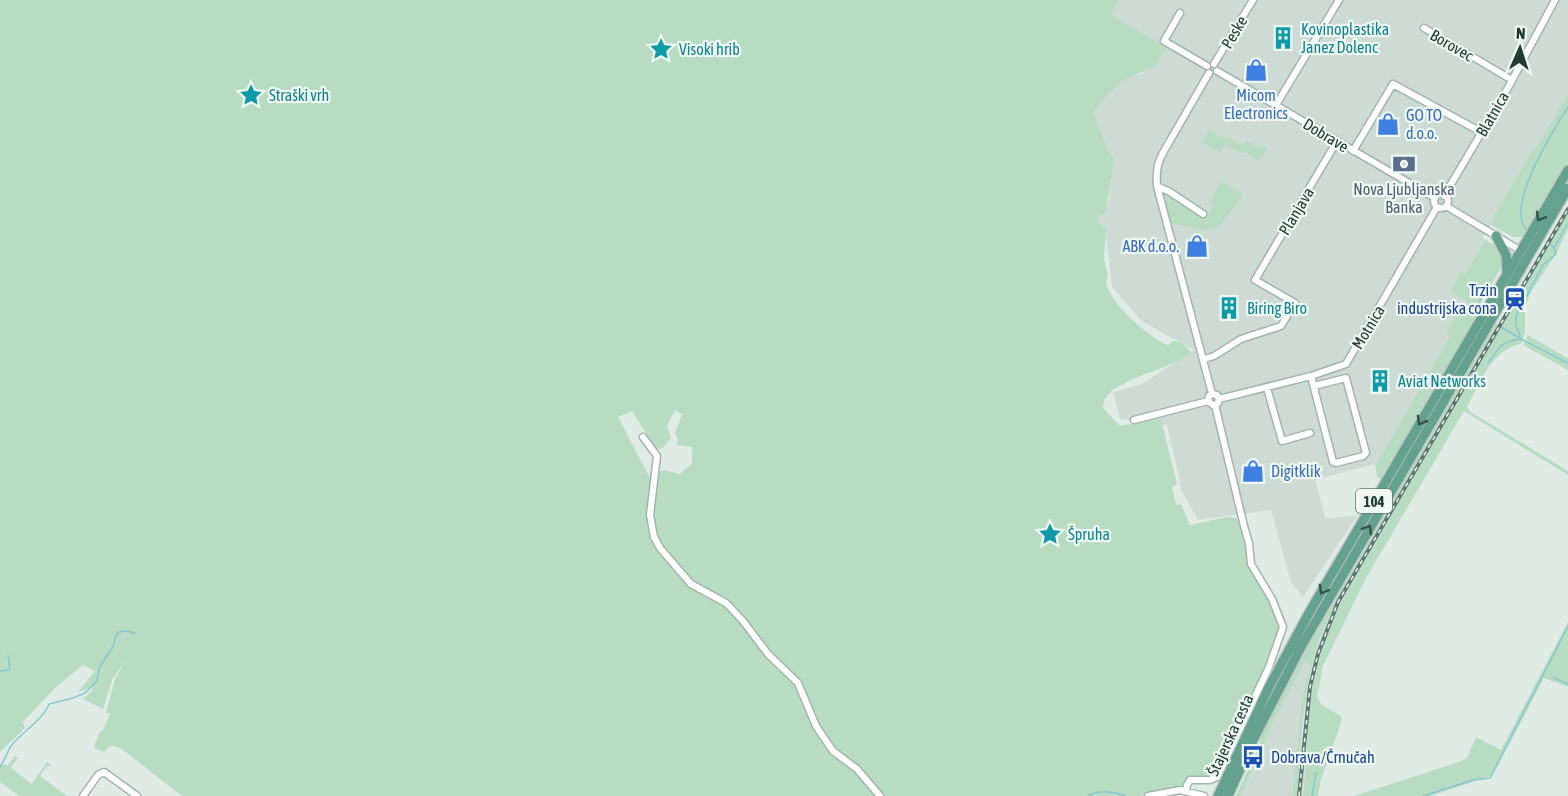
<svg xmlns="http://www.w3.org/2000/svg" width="1568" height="796" font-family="'Asap Condensed',sans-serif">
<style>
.built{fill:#cedbd5}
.green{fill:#b8dcc1}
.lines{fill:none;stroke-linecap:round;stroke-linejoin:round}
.stream{stroke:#87c7d0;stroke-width:1.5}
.minor-casing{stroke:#a3b3ad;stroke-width:9}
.primary-casing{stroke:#c1c8c6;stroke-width:12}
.minor{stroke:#fff;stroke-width:6}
.primary{stroke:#64a18f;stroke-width:9}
.rail-casing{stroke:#5b776f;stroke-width:4}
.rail{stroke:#f0f8f4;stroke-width:1.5;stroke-dasharray:4.5;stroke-linecap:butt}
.oneway{stroke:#32544a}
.labels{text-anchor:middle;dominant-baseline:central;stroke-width:4.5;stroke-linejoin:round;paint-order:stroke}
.shield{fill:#f0f8f4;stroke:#5f746d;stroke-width:1.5}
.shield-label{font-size:15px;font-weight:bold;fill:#213b33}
.culture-label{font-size:16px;fill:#0d838f;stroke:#f0f8f4;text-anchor:start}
.street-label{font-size:16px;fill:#213b33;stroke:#f0f8f4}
.shop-label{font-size:16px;fill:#366cbe;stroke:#f0f8f4;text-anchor:start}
.service-label{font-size:16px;fill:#4e5e75;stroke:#f0f8f4}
.transit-label{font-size:16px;fill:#164399;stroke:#f0f8f4;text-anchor:end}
</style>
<rect width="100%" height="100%" fill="#e0ebe6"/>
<path class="built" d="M1119 0H1568V106L1544 147 1482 238 1485 241 1465 275 1461 273 1451 290 1467 302 1447 333 1451 336 1379 459 1378 463 1315 480 1326 519 1358 515 1303 597 1291 582 1271 510 1198 520 1182 491 1167 425 1120 419 1113 392 1142 384 1194 350 1143 322 1112 287 1106 231V228L1098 223V219L1108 203 1115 161 1108 149 1094 113 1102 100 1122 80 1143 73 1166 47 1110 15Z
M1568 206V213L1340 604 1321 652 1315 680 1306 742 1303 796H1297L1306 700 1313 662 1324 628 1367 550Z
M1304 662 1310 664 1302 698 1292 796H1240L1260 756 1275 717Z"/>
<path class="green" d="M0 0H1119L1111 15 1166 47 1156 66 1122 81 1102 100 1094 113 1108 149 1115 161 1105 213 1099 217 1098 223 1106 228V232L1104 259 1108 276 1106 284C1117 310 1141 329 1164 344L1168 345 1173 341 1182 343 1191 352C1173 371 1102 379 1103 408L1120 426 1161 419 1177 484 1172 487 1176 505 1181 504 1190 525 1227 517 1237 518 1246 542 1248 566 1273 606 1280 622V627L1271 658 1217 772 1211 777 1190 776 1180 787 1156 790 1140 796H881L857 767 836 752 831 745 817 724 802 685 776 661 737 609 721 597 697 586 663 550 656 538 652 512 658 472 664 470 680 474 692 463V447L676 445 678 440 675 433 682 414 675 410 667 426 671 438 664 447 659 449 653 444 632 411 618 417 651 480 647 501 648 516 650 532 660 554 691 586 723 603 733 612 762 651 799 687 814 725 828 750 858 773 878 796H182L122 749 111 745 104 752 94 748 99 733 103 730 110 714 106 713 115 679 127 659 112 680 103 709 83 699 92 691 93 687 78 692 95 671 83 665 55 688 23 722 25 728 0 752Z
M1568 96V162L1525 234 1522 237H1513L1491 225 1493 218 1532 151 1537 146Z
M1209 130 1226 139 1229 138 1243 145 1247 141 1258 148 1262 145 1267 149 1259 161 1245 152 1241 153 1225 145 1219 152 1202 143Z
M1221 181 1243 194 1220 226 1204 230 1169 223 1161 191 1202 217 1208 215 1214 205 1210 201Z
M1568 213V229L1556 254 1532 290 1525 307V333L1521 344C1492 349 1479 384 1467 407L1469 411 1568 471V475L1464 411 1366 578 1323 666 1317 697 1321 704 1341 716 1342 720 1321 779 1318 796H1303C1307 748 1308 699 1321 652 1326 635 1334 620 1340 604Z
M1482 238 1500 249 1504 263 1481 302 1483 304 1477 319 1405 442 1395 454 1381 479 1377 477 1375 464 1378 463 1379 459 1450 337 1446 333 1459 310H1463L1467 302 1450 291 1461 272 1465 274 1485 241Z
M1525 270 1527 271 1496 323 1498 325 1342 592C1334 607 1326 623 1320 639 1302 688 1302 744 1297 796H1292L1302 698 1310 664 1305 662 1275 717 1260 756 1240 796H1236L1260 744 1262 729 1302 652Z
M1527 335 1568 358V370L1523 345 1527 339Z
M1568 622V687L1544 678 1493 775 1431 796H1354L1459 762 1467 758 1476 737 1501 750Z
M15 756 18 757 11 768 32 784 47 762 51 765 46 767 40 776 67 796H19L0 782V764L8 765Z"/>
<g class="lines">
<path class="stream" d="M1527 230C1504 207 1554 129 1568 107
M1550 244 1554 248 1556 254 1543 265 1516 316V325L1521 339 1568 363
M1554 248 1568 223
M1470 313 1478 314
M1475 313 1482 296
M1501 327 1521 339
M1488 363C1501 346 1499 343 1520 339
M0 671 10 670 8 655
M1554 678 1568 684
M0 767C5 760 7 752 11 746 22 732 44 719 49 704L73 698 85 693 97 681 99 668 114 645 115 638 119 632 126 631 135 633
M1088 796C1099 789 1114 792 1126 796
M1312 796 1316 772
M1423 796 1473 780 1490 778 1568 626"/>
<g class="minor-casing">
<path id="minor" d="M1180 13 1164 41 1207 66
M1424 28 1512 80
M1214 64 1253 0
M1217 71 1435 198
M1209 73 1164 151C1157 163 1156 172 1157 186L1212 394
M1276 105 1339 0
M1353 151 1393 84 1481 132
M1157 186 1170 192 1203 214
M1434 201a7 7 0 1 1 14 0a7 7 0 1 1-14 0Z
M1444 196 1509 86 1555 0
M1446 206 1523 252
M1204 359 1214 356 1241 339 1281 326 1295 303 1255 280 1337 141
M1311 376 1333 462 1336 463 1363 456 1366 453 1346 378 1314 386
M1267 388 1282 441 1310 433
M1219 399 1311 376 1346 364 1437 207
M1134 420 1208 401 1209 396 1212 394 1217 395 1219 399 1218 403 1214 406 1208 401
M643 437 657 456 650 515 654 537 660 548 691 584 726 603 743 621 768 654 798 683 816 726 833 751 857 769 880 796
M1186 791 1187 785 1190 780H1210L1217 777 1269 667 1283 627 1272 599 1251 564 1249 543 1244 526 1215 405
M83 796 98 775 104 772 137 796
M1148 796 1180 790 1204 796"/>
</g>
<g class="primary-casing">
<path id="primary" d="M1496 236 1506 255 1507 273
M1218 796 1269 687 1309 613 1568 170
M1228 796 1254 738 1302 645 1568 188"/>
</g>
<use href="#minor" class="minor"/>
<use href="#primary" class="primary"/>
<g class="rail-casing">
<path id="rail" d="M1299 796 1310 687 1318 654 1338 602 1568 209"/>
</g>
<use href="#rail" class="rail"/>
</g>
<defs><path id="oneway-chevron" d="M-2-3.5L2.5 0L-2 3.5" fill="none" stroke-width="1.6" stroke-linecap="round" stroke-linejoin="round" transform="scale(1.5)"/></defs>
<g class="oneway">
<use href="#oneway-chevron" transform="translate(1540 217) rotate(120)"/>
<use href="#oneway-chevron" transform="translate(1421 421) rotate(120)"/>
<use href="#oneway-chevron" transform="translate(1368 529) rotate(-60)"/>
<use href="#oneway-chevron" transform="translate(1323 590) rotate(120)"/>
</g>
<defs>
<g id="building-bare" transform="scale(1.8)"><path d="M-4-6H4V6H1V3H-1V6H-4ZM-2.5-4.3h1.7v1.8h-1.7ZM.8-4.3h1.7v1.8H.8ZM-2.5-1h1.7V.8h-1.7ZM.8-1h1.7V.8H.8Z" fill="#0f9aa8" stroke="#f0f8f4" stroke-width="2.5" paint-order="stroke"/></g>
<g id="sight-bare" transform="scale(1.8)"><path d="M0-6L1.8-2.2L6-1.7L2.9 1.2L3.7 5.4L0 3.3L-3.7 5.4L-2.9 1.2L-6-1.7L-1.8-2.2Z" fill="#0f9aa8" stroke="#f0f8f4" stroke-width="2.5" paint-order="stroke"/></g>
<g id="shop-bare" transform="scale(1.8)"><path d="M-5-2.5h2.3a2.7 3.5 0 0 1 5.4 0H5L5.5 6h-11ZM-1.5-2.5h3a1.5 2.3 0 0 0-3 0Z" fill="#3f7fe0" stroke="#f0f8f4" stroke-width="2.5" paint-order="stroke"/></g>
<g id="bank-bare" transform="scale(1.8)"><path d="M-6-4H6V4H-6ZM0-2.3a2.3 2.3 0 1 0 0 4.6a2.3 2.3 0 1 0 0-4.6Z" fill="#5c6f8a" stroke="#f0f8f4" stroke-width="2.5" paint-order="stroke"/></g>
<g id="station-bare" transform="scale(1.8)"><path d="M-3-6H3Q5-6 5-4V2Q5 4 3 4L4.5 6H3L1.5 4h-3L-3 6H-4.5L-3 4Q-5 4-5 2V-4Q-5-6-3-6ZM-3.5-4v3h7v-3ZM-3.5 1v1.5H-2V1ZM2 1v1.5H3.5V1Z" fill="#1a4fb4" stroke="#f0f8f4" stroke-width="2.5" paint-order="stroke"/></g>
<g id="bus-bare" transform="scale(1.8)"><path d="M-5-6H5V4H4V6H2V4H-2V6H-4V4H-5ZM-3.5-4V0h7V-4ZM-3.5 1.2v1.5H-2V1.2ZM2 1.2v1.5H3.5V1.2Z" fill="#1a4fb4" stroke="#f0f8f4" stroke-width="2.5" paint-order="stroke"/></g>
</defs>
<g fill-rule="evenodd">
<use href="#building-bare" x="1283" y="38"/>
<use href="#sight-bare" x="661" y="49"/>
<use href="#shop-bare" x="1256" y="70"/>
<use href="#sight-bare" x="251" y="95"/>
<use href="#shop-bare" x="1388" y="124"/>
<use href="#bank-bare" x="1404" y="164"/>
<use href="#shop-bare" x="1197" y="246"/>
<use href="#station-bare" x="1515" y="299"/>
<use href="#building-bare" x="1229" y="308"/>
<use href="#building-bare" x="1380" y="381"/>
<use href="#shop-bare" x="1253" y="471"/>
<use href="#sight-bare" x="1050" y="534"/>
<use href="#bus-bare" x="1253" y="757"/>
</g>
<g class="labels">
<rect class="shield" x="1356" y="489" width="36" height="24" rx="4.5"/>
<g class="shield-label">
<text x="1374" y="501">104</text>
</g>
<g class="culture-label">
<text x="1301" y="29">Kovinoplastika<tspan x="1301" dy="18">Janez Dolenc</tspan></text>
<text x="679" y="49">Visoki hrib</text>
<text x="269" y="95">Straški vrh</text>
<text x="1247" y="308">Biring Biro</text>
<text x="1398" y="381">Aviat Networks</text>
<text x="1068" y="534">Špruha</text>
</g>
<g class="street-label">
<text transform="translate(1234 32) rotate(-59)">Peske</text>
<text transform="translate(1452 45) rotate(30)">Borovec</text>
<text transform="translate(1492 114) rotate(-60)">Blatnica</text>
<text transform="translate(1326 135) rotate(31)">Dobrave</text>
<text transform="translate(1296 211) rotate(-59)">Planjava</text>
<text transform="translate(1368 327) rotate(-59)">Motnica</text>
<text transform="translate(1230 735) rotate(-65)">Štajerska cesta</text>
</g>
<g class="shop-label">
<text x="1256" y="95" text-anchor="middle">Micom<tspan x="1256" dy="18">Electronics</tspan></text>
<text x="1406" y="115">GO TO<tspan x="1406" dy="18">d.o.o.</tspan></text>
<text x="1179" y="246" text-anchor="end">ABK d.o.o.</text>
<text x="1271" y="471">Digitklik</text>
</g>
<g class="service-label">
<text x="1404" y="189">Nova Ljubljanska<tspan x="1404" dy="18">Banka</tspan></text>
</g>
<g class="transit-label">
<text x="1497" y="290">Trzin<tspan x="1497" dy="18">industrijska cona</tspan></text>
<text x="1271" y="757" text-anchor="start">Dobrava/Črnučah</text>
</g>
</g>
<g transform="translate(1520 48) rotate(3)" stroke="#f0f8f4" stroke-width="4.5" paint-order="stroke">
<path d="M0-4.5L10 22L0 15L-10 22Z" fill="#213b33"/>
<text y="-9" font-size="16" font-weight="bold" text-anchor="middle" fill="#213b33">N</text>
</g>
</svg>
